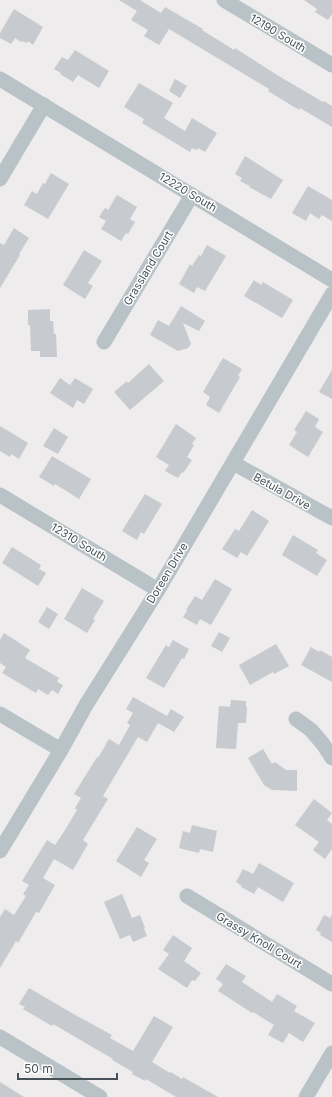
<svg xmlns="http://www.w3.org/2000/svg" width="332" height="1097" font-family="Inter,sans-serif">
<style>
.building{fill:#c7cace}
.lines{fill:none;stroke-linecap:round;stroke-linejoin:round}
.minor{stroke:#b8c2c7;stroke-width:15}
.labels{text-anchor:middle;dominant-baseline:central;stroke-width:3;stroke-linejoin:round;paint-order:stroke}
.street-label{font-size:11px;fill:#465157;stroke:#fff}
</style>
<rect width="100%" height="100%" fill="#eeecec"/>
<path class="building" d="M119 0H140L161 13 165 7 203 29 202 30 234 50 235 48 277 75 323 102 324 101 332 106V127L300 108 299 110 268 91 269 89 169 29 159 45 144 36 148 30 131 20 137 11Z
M304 0H332V14L328 20 315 12 317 9Z
M14 9 43 27 33 45 28 41 27 43 22 41 21 42 15 38 11 44 0 38V33Z
M75 50 109 71 99 88 78 75 73 82 60 74 61 73 54 69 62 57 68 60Z
M175 79 187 86 180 98 169 91Z
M139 83 173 103 164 118 185 131 192 118 217 133 205 152 198 148 197 150 192 148 190 152 142 123 144 119 124 107Z
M245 156 283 180 271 199 249 187 250 186 240 181 242 178 235 174Z
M51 173 69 184 48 219 24 205 32 191 37 194 43 183 45 184Z
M308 186 332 200V221L322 215 319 219 310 213 306 221 292 213Z
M117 195 137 207 130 219 135 222 128 234 126 233 121 241 101 229 106 221 99 217 105 208 108 210Z
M14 228 29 238 19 254 20 255 0 288V243L4 245Z
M207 245 226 256 205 291 197 287 194 293 179 284 190 264 192 266 199 255 201 256Z
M84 250 102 261 88 283 93 286 85 299 63 285Z
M254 280 261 285 263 282 293 300 282 318 244 296Z
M181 306 205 321 199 331 183 323 191 344 188 348 178 351 150 335 158 320 169 326Z
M50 309V321H53L54 334H56L57 357H40V351H31L30 325H28V310Z
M223 358 242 369 238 376 240 377 219 413 206 405 210 397 203 392Z
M149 364 164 381 130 410 114 392 127 381 128 383Z
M332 370V399L319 392Z
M60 378 70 385 75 378 93 389 84 404 77 400 73 408 50 393Z
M306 411 319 419 315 427 323 432 308 457 289 445 297 432 294 430Z
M176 424 196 438 192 444 194 445 187 457 192 460 183 473 182 472 178 478 165 471 169 465 156 457Z
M0 426 28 443 19 459 11 454 10 457 0 451Z
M54 428 68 437 58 454 43 446Z
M52 456 91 479 79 499 55 484 54 486 39 477Z
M145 494 162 504 144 534 141 532 137 540 122 531Z
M252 510 269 521 247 556 241 552 237 558 222 549 235 529 239 531Z
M293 535 318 550 316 553 327 560 317 576 282 555Z
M12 547 41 565 39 569 46 573 38 586 2 563Z
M215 579 232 589 211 625 200 619 197 625 183 617 187 611 186 610 195 596 202 600Z
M82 588 104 601 93 619 95 620 87 633 64 619Z
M47 607 58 614 49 629 38 622Z
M219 632 230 638 222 652 211 646Z
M4 633 30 650 25 658 59 678 57 682 63 685 58 694 52 690 48 695 38 689 36 693 2 673 6 667 0 663V640Z
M173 640 189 649 184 659 182 658 164 688 146 678 166 645 169 647Z
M276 644 289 666 274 674 273 672 250 685 239 665Z
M311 647 319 652 320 650 332 657V682L301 665Z
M133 697 167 716 171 709 184 717 174 732 158 723 147 742 138 737 103 796 108 799 83 840 88 844 73 870 54 859 43 878 55 885 39 913 36 912 18 943 16 941 0 968V917L5 909 14 915 26 896 23 894 29 885 22 881 47 840 55 845 65 830 77 810 75 808 81 798 74 794 97 757 98 758 109 739 119 745 130 725 127 723 133 713 126 709Z
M231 700 246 701V707H247L246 723H238L236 749 216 748 219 706 230 707Z
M263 749 272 764 275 762 286 770H297V791L272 790 264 785 248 758Z
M314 799 332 813 327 820 332 824V849L325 859 313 850 319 842 295 825Z
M192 825 217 831 213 852 200 849 199 853 179 848 183 831 190 833Z
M137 827 157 839 144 860 149 863 141 877 116 861Z
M259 863 294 883 283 902 258 887 254 894 241 887 242 886 236 882 243 869 253 874Z
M122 894 132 918 140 915 145 928 144 929 147 936 133 942 130 935 120 939 104 902Z
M332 914V942L320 935 321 933 316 930 324 915 330 918Z
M173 935 192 948 184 961 201 973 195 981 192 980 187 988 158 969 169 954 163 950Z
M226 964 246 976 242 982 272 1002 277 994 297 1006 294 1011 315 1023 303 1042 289 1033 283 1043 268 1035 274 1025 253 1012 252 1013 218 991 223 984 216 979Z
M29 988 77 1016 112 1035 110 1038 133 1051 154 1016 173 1027 152 1062 170 1073 171 1072 182 1079 183 1077 218 1097H176L146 1079 145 1081 132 1074 133 1072 112 1060 113 1059 53 1024 52 1026 23 1009 25 1007 19 1004Z
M0 1082 24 1097H0Z"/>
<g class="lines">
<path class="minor" d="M224 0 332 65
M0 79 332 280
M0 179 44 105
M104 342 192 195
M233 463 332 518
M0 495 158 590
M0 714 61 750
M296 719 311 730 323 744 332 758
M0 851 61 750 86 705 158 590 332 294
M187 896 332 984
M0 1037 100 1097
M306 1097 332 1053"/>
</g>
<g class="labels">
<g class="street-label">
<text transform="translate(278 33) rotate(31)">12190 South</text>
<text transform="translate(188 192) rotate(31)">12220 South</text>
<text transform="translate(148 268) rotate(-59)">Grassland Court</text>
<text transform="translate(282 491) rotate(29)">Betula Drive</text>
<text transform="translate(79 542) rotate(31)">12310 South</text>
<text transform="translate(167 573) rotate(-59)">Doreen Drive</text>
<text transform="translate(259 940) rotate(31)">Grassy Knoll Court</text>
</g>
</g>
<path d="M18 1073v6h99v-6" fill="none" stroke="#465157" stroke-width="2"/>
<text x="24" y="1073" font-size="12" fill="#465157" stroke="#ffffff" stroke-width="3" paint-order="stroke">50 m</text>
</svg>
